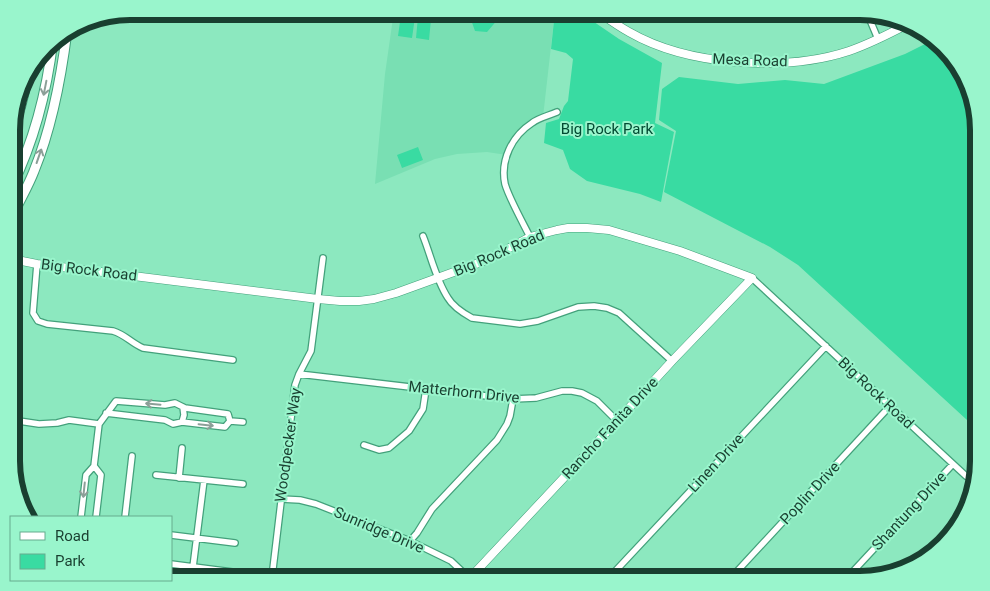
<svg xmlns="http://www.w3.org/2000/svg" width="990" height="591" font-family="Roboto,sans-serif">
<style>
.built{fill:#79dfb3}
.green{fill:#39dba2}
.lines{fill:none;stroke-linecap:round;stroke-linejoin:round}
.street-casing{stroke:#43a17b;stroke-width:8}
.secondary-casing{stroke:#43a17b;stroke-width:9}
.primary-casing{stroke:#43a17b;stroke-width:11}
.highway-casing{stroke:#43a17b;stroke-width:12}
.street{stroke:#fff;stroke-width:5.5}
.secondary{stroke:#fff;stroke-width:8}
.primary{stroke:#fff;stroke-width:9}
.highway{stroke:#fff;stroke-width:10}
.oneway{stroke:#8c9f98}
.labels{text-anchor:middle;dominant-baseline:central;stroke-width:4;stroke-linejoin:round;paint-order:stroke}
.street-label{font-size:15px;fill:#193f30;stroke:#99f5cc}
.park-label{font-size:15px;fill:#014932;stroke:#99f5cc}
.rim{fill:none;stroke:#193f30;stroke-width:6}
</style>
<rect width="100%" height="100%" fill="#8ce8bf"/>
<path class="built" d="M394 11H555L543 117 530 123 507 155 487 152 457 154 435 159 375 184 385 74Z"/>
<path class="green" d="M468 11H505L487 32 475 31Z
M555 11H578L619 39 662 63 655 123 674 132 661 202 640 194 587 181 570 169 563 150 544 143 546 123 559 119 564 106 568 101 573 59 566 53 551 49Z
M401 15 415 17 412 38 398 36Z
M418 17 431 19 429 40 416 38Z
M933 40 959 64 978 122 979 431 798 265 770 247 664 192 676 131 659 120 662 89 679 77 738 84 785 80 824 84 905 54Z
M418 147 423 160 402 168 397 155Z"/>
<g class="lines">
<g class="street-casing">
<path id="street" d="M867 13 878 39
M423 236C431 256 436 280 448 298 453 307 463 313 472 318L520 324 538 321 578 307 594 306 607 308 619 313 672 361
M530 237C523 223 509 198 505 184 500 160 512 136 532 123 540 117 548 116 557 112
M37 264 33 313 38 321 47 324 113 331C126 335 131 343 143 348L233 360
M752 278 966 476
M299 374 513 399 536 398 562 391H572L582 393 597 401 617 421
M106 413 165 420 173 424 182 422 225 427 230 421
M12 420 39 424 57 423 69 420 99 424
M230 421 243 422
M182 422 184 415 183 407
M364 445 379 450 389 448 409 431 423 409 426 389
M94 466 101 475 96 517
M156 475 243 484
M179 478 182 448
M281 499 300 500 316 504 410 541 451 561 469 578
M81 517 86 475 94 466 99 424 116 401 165 405 175 403 185 408 228 414 230 421
M125 517 132 456
M171 535 235 543
M410 541 417 533 432 509 497 440 507 424 510 416 513 399
M171 564 272 577 295 385 299 374 311 351 323 258
M193 567 204 480
M607 580 826 346
M729 580 890 406
M845 580 953 464"/>
</g>
<g class="secondary-casing">
<path id="secondary" d="M597 11C607 18 618 26 629 32 688 66 785 72 849 51 869 44 889 34 908 24
M12 259 37 264 318 299 340 301H359L374 299 396 293 487 260 530 237 557 230 568 228H587L609 230 680 251 752 278 672 361 617 421 468 580"/>
</g>
<g class="primary-casing">
<path id="primary" d="M12 186C34 141 47 90 53 40
M12 217C19 201 28 187 34 171 52 127 61 79 67 31"/>
</g>
<g class="highway-casing">
<path id="highway" d="M12 130 20 107 29 71"/>
</g>
<use href="#street" class="street"/>
<use href="#secondary" class="secondary"/>
<use href="#primary" class="primary"/>
<use href="#highway" class="highway"/>
</g>
<defs><path id="oneway-shaft" d="M-6 0H5M1.5-3L5.5 0L1.5 3" fill="none" stroke-width="1.6" stroke-linecap="round" stroke-linejoin="round" transform="scale(1.25)"/></defs>
<g class="oneway">
<use href="#oneway-shaft" transform="translate(45 88) rotate(101)"/>
<use href="#oneway-shaft" transform="translate(39 156) rotate(-71)"/>
<use href="#oneway-shaft" transform="translate(153 404) rotate(-175)"/>
<use href="#oneway-shaft" transform="translate(206 425) rotate(6)"/>
<use href="#oneway-shaft" transform="translate(84 490) rotate(96)"/>
</g>
<g class="labels">
<g class="street-label">
<text transform="translate(750 60) rotate(2)">Mesa Road</text>
<text transform="translate(499 253) rotate(-23)">Big Rock Road</text>
<text transform="translate(89 270) rotate(7)">Big Rock Road</text>
<text transform="translate(464 392) rotate(6)">Matterhorn Drive</text>
<text transform="translate(876 393) rotate(43)">Big Rock Road</text>
<text transform="translate(610 428) rotate(-47)">Rancho Fanita Drive</text>
<text transform="translate(288 445) rotate(-82)">Woodpecker Way</text>
<text transform="translate(716 463) rotate(-47)">Linen Drive</text>
<text transform="translate(810 493) rotate(-47)">Poplin Drive</text>
<text transform="translate(909 511) rotate(-47)">Shantung Drive</text>
<text transform="translate(379 530) rotate(23)">Sunridge Drive</text>
</g>
<g class="park-label">
<text x="607" y="129">Big Rock Park</text>
</g>
</g>
<path d="M0 0H990V591H0ZM130 20H860A110 110 0 0 1 970 130V461A110 110 0 0 1 860 571H130A110 110 0 0 1 20 461V130A110 110 0 0 1 130 20Z" fill="#99f5cc" fill-rule="evenodd"/>
<path class="rim" d="M130 20H860A110 110 0 0 1 970 130V461A110 110 0 0 1 860 571H130A110 110 0 0 1 20 461V130A110 110 0 0 1 130 20Z"/>
<rect x="10" y="516" width="162" height="65" fill="#99f5cc" stroke="#66ac8e"/>
<rect x="20" y="532" width="25" height="8" fill="#ffffff" stroke="#66ac8e"/>
<text x="55" y="541" font-size="15" fill="#193f30">Road</text>
<rect x="20" y="554" width="25" height="15" fill="#39dba2" stroke="#66ac8e"/>
<text x="55" y="566" font-size="15" fill="#193f30">Park</text>
</svg>
